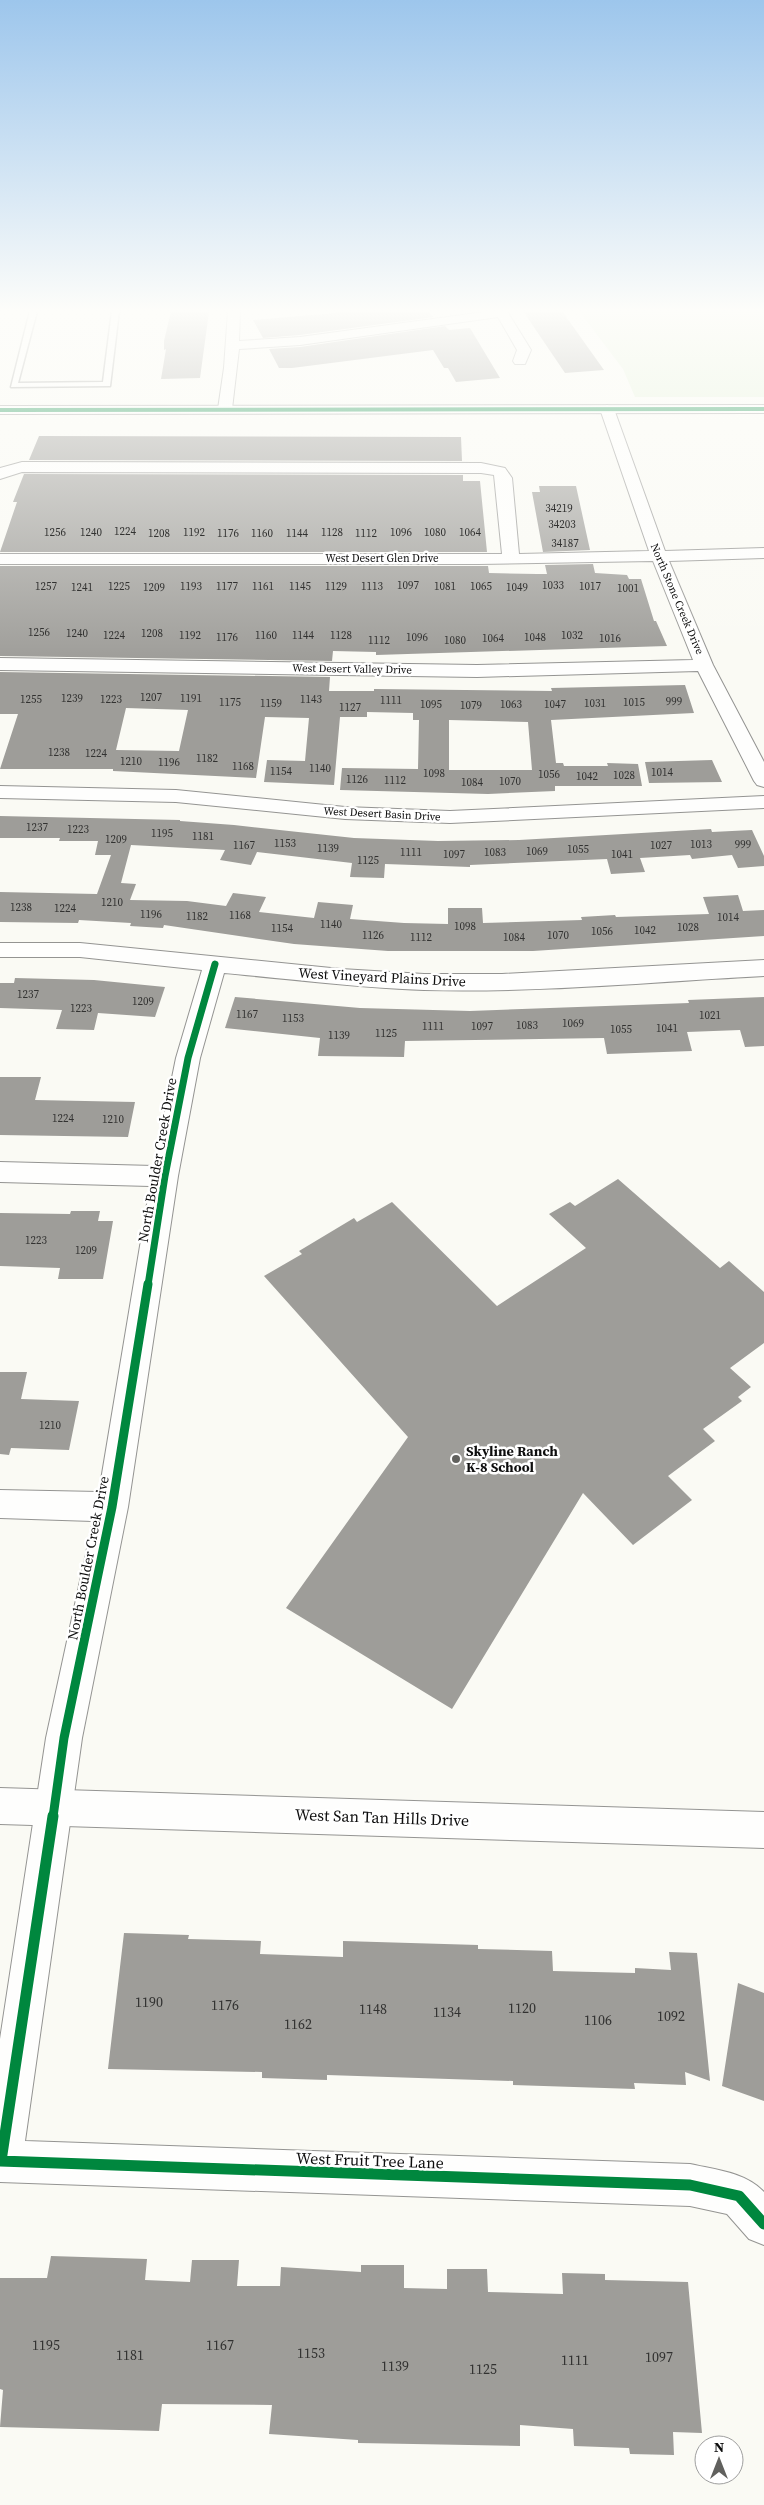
<svg xmlns="http://www.w3.org/2000/svg" width="764" height="2505" font-family="'Source Serif 4',serif">
<style>
.green{fill:#e1f0d5}
.building{fill:#9e9d99;fill-rule:evenodd}
.lines{fill:none;stroke-linecap:round;stroke-linejoin:round}
.service-casing{stroke:#949492;stroke-width:3}
.minor-casing{stroke:#949492;stroke-width:2}
.tertiary-casing{stroke:#949492;stroke-width:2}
.service{fill:#fefefd;fill-rule:evenodd}
.minor{fill:#fefefd;fill-rule:evenodd}
.tertiary{fill:#fefefd;fill-rule:evenodd}
.cycleway-far3-casing{stroke:#fff;stroke-width:5.5}
.cycleway-far2-casing{stroke:#fff;stroke-width:9}
.cycleway-far1-casing{stroke:#fff;stroke-width:12}
.cycleway-casing{stroke:#fff;stroke-width:14}
.cycleway-far3{stroke:#00873e;stroke-width:4}
.cycleway-far2{stroke:#00873e;stroke-width:7}
.cycleway-far1{stroke:#00873e;stroke-width:9}
.cycleway{stroke:#00873e;stroke-width:11}
.poi-dot{fill:#61615e;stroke:#fff;stroke-width:2}
.labels{text-anchor:middle;dominant-baseline:central;stroke-width:5;stroke-linejoin:round;paint-order:stroke}
.number-label{font-size:11px;fill:#323231}
.far-street-label{font-size:11px;fill:#0e0e0e;stroke:#fff}
.street-label{font-size:14px;fill:#0e0e0e;stroke:#fff}
.poi-label{font-size:14px;font-weight:bold;fill:#0e0e0e;stroke:#fff;text-anchor:start}
.near-number-label{font-size:14px;fill:#323231}
.near-street-label{font-size:16px;fill:#0e0e0e;stroke:#fff}
</style>
<rect width="100%" height="100%" fill="#fafaf4"/>
<path class="green" d="M579 311H764V397H635L623 369Z"/>
<path class="building" d="M171 311 209 312 200 378 161 379 166 349 164 350V341Z
M357 311H427L434 317 300 335 263 338 253 320Z
M523 311H562L604 370 565 373Z
M445 326 449 330 470 328 500 378 456 382 448 368H444L433 350 292 368H279L269 349 300 347Z
M39 436 461 437 462 461 29 460Z
M24 474 463 475V481H480L487 552H0L17 502H13Z
M539 486H576L590 550 543 552 532 492H540Z
M593 564 595 573 627 575 629 579H641L654 621H656L667 646 376 655V652L333 651 332 661 0 656V566H488L489 573 537 574H547L545 565Z
M0 672 330 677 329 691H374V689L552 691 551 688 685 685 694 713 551 720 556 763H563L564 766H608L607 763 638 764 642 786H555V791L488 794 340 790 342 768 418 769 419 720H413V713L367 712V717H340L334 785 264 782 267 760 305 761 309 718 265 717 256 778 113 771V769H0L18 714H0ZM126 708 188 710 179 751 116 750ZM449 720 528 722 532 770H449Z
M712 760 722 782 649 783 645 762Z
M0 816 180 820V821L234 825 354 838 438 841 519 840 711 829 712 832 752 830 764 856V866L738 868 732 855 692 859 690 855 640 858 645 872 611 874 607 859 470 865V867L385 864 384 878 350 877 352 863 257 852 251 865 220 860 225 850 131 845 121 883 136 884 130 900 187 901 226 906 233 893 266 897 259 912 314 918 318 902 353 905 350 919 404 923 448 924V908H482L483 923 582 920 581 917 615 915 616 917 709 914 703 897 738 895 743 911 764 910V936L533 951H388L294 944 164 925 163 928 130 926 131 923 79 920 78 923 0 922V892L97 894 111 855H95L98 841H59L60 838H0Z
M15 978 94 980 165 987 155 1017 98 1013 94 1030 56 1029 62 1010 0 1008V983H14Z
M235 997 360 1008 470 1011 689 1003 688 1000 764 997V1046L745 1047 740 1030 687 1032 692 1051 607 1054 604 1038 405 1041 404 1057 318 1056 320 1038 225 1028Z
M0 1077H41L35 1100 135 1102 128 1137 0 1135Z
M618 1179 720 1268 729 1261 764 1292V1343L730 1368 751 1387 738 1397 742 1401 703 1429 715 1441 668 1476 692 1500 633 1545 583 1493 452 1709 286 1608 408 1437 264 1276 302 1254 299 1251 354 1218 357 1222 392 1202 497 1306 586 1248 549 1214 570 1202 575 1206Z
M71 1211H100L98 1221H113L103 1279H58L60 1268 0 1266V1213L70 1214Z
M0 1372H27L21 1399 79 1401 69 1450 11 1448 9 1455 0 1454Z
M124 1933 189 1935 188 1939 261 1941 260 1954 343 1957V1941L478 1945V1949L552 1951 553 1971 635 1973V1968L671 1970 669 1952 697 1953 710 2081 685 2072 686 2085 634 2083 635 2089 513 2085V2081L327 2075V2080L262 2078V2072L108 2069Z
M738 1983 764 1993V2101L722 2086Z
M51 2256 147 2259 145 2280 190 2282 192 2260H239L237 2286H280L281 2267 361 2272V2265H404V2288L447 2289V2269H487L488 2292 563 2294 562 2273 605 2274V2280L688 2282 702 2433 673 2432 674 2455 630 2454 629 2448 574 2446 573 2429 520 2425V2446L358 2443V2440L269 2434 272 2405 162 2404 159 2431 0 2427 3 2390 0 2389V2278H47Z"/>
<g class="lines">
<g class="service-casing">
<path id="service" d="M30 311H37L18 383 103 382 112 311H119L110 386 11 387Z"/>
</g>
<g class="minor-casing">
<path id="minor" d="M228 311H240L239 341 300 337 492 311H507L531 350 525 364H515L513 361 517 350 498 317 300 345 239 349 232 409 225 413 218 409 224 368Z
M607 405 614 409 665 551 764 548V558L669 561 713 665 764 762V787L757 785 754 781 698 671 477 677 0 670V658L477 665 693 660 653 561 478 564H0V554H502L494 475 481 473 22 472 0 479V468L22 462 481 463 505 468 512 478 519 554 649 551 600 409Z
M0 786 176 790 345 807 450 811 764 796V808L450 823 345 819 176 802 0 798Z
M0 943H80L341 969 424 974H502L764 960V976C651 982 537 993 424 990 357 988 291 979 224 973L200 1058 178 1176 128 1507 82 1738 25 2141 690 2164C716 2170 745 2172 764 2192V2245L749 2239 727 2214 690 2206 0 2182V2039L46 1738 93 1521 0 1518V1490L99 1492 150 1186 0 1182V1162L154 1166 176 1058 202 970 80 957H0Z"/>
</g>
<g class="tertiary-casing">
<path id="tertiary" d="M764 405V413L0 414V406Z
M0 1788 764 1812V1848L0 1824Z"/>
</g>
<use href="#service" class="service"/>
<use href="#minor" class="minor"/>
<use href="#tertiary" class="tertiary"/>
<g class="cycleway-far3-casing">
<path id="cycleway-far3" d="M0 410 764 409"/>
</g>
<g class="cycleway-far2-casing">
<path id="cycleway-far2" d="M148 1285 165 1176 188 1058 215 964"/>
</g>
<g class="cycleway-far1-casing">
<path id="cycleway-far1" d="M53 1817 64 1738 112 1507 148 1284"/>
</g>
<g class="cycleway-casing">
<path id="cycleway" d="M0 2161 690 2185 739 2196 764 2224
M1 2161 53 1816"/>
</g>
<use href="#cycleway-far3" class="cycleway-far3"/>
<use href="#cycleway-far2" class="cycleway-far2"/>
<use href="#cycleway-far1" class="cycleway-far1"/>
<use href="#cycleway" class="cycleway"/>
</g>
<linearGradient id="sky" x2="0" y2="1"><stop stop-color="#9dc6ec"/><stop offset="0.47" stop-color="#fdfdfa"/><stop offset="1" stop-color="#fdfdfa" stop-opacity="0"/></linearGradient>
<rect width="764" height="661" fill="url(#sky)"/>
<circle class="poi-dot" cx="456" cy="1459" r="5"/>
<g class="labels">
<g class="number-label">
<text x="559" y="508">34219</text>
<text x="562" y="524">34203</text>
<text x="125" y="531">1224</text>
<text x="55" y="532">1256</text>
<text x="91" y="532">1240</text>
<text x="194" y="532">1192</text>
<text x="332" y="532">1128</text>
<text x="401" y="532">1096</text>
<text x="435" y="532">1080</text>
<text x="470" y="532">1064</text>
<text x="159" y="533">1208</text>
<text x="228" y="533">1176</text>
<text x="262" y="533">1160</text>
<text x="297" y="533">1144</text>
<text x="366" y="533">1112</text>
<text x="565" y="543">34187</text>
<text x="408" y="585">1097</text>
<text x="553" y="585">1033</text>
<text x="46" y="586">1257</text>
<text x="119" y="586">1225</text>
<text x="191" y="586">1193</text>
<text x="227" y="586">1177</text>
<text x="263" y="586">1161</text>
<text x="300" y="586">1145</text>
<text x="336" y="586">1129</text>
<text x="372" y="586">1113</text>
<text x="445" y="586">1081</text>
<text x="481" y="586">1065</text>
<text x="590" y="586">1017</text>
<text x="82" y="587">1241</text>
<text x="154" y="587">1209</text>
<text x="517" y="587">1049</text>
<text x="628" y="588">1001</text>
<text x="39" y="632">1256</text>
<text x="77" y="633">1240</text>
<text x="152" y="633">1208</text>
<text x="114" y="635">1224</text>
<text x="190" y="635">1192</text>
<text x="266" y="635">1160</text>
<text x="303" y="635">1144</text>
<text x="341" y="635">1128</text>
<text x="572" y="635">1032</text>
<text x="227" y="637">1176</text>
<text x="417" y="637">1096</text>
<text x="535" y="637">1048</text>
<text x="493" y="638">1064</text>
<text x="610" y="638">1016</text>
<text x="379" y="640">1112</text>
<text x="455" y="640">1080</text>
<text x="151" y="697">1207</text>
<text x="72" y="698">1239</text>
<text x="191" y="698">1191</text>
<text x="31" y="699">1255</text>
<text x="111" y="699">1223</text>
<text x="311" y="699">1143</text>
<text x="391" y="700">1111</text>
<text x="674" y="701">999</text>
<text x="230" y="702">1175</text>
<text x="634" y="702">1015</text>
<text x="271" y="703">1159</text>
<text x="595" y="703">1031</text>
<text x="431" y="704">1095</text>
<text x="511" y="704">1063</text>
<text x="555" y="704">1047</text>
<text x="471" y="705">1079</text>
<text x="350" y="707">1127</text>
<text x="59" y="752">1238</text>
<text x="96" y="753">1224</text>
<text x="207" y="758">1182</text>
<text x="131" y="761">1210</text>
<text x="169" y="762">1196</text>
<text x="243" y="766">1168</text>
<text x="320" y="768">1140</text>
<text x="281" y="771">1154</text>
<text x="662" y="772">1014</text>
<text x="434" y="773">1098</text>
<text x="549" y="774">1056</text>
<text x="624" y="775">1028</text>
<text x="587" y="776">1042</text>
<text x="357" y="779">1126</text>
<text x="395" y="780">1112</text>
<text x="510" y="781">1070</text>
<text x="472" y="782">1084</text>
<text x="37" y="827">1237</text>
<text x="78" y="829">1223</text>
<text x="162" y="833">1195</text>
<text x="203" y="836">1181</text>
<text x="116" y="839">1209</text>
<text x="285" y="843">1153</text>
<text x="701" y="844">1013</text>
<text x="743" y="844">999</text>
<text x="244" y="845">1167</text>
<text x="661" y="845">1027</text>
<text x="328" y="848">1139</text>
<text x="578" y="849">1055</text>
<text x="537" y="851">1069</text>
<text x="411" y="852">1111</text>
<text x="495" y="852">1083</text>
<text x="454" y="854">1097</text>
<text x="622" y="854">1041</text>
<text x="368" y="860">1125</text>
<text x="112" y="902">1210</text>
<text x="21" y="907">1238</text>
<text x="65" y="908">1224</text>
<text x="151" y="914">1196</text>
<text x="240" y="915">1168</text>
<text x="197" y="916">1182</text>
<text x="728" y="917">1014</text>
<text x="331" y="924">1140</text>
<text x="465" y="926">1098</text>
<text x="688" y="927">1028</text>
<text x="282" y="928">1154</text>
<text x="645" y="930">1042</text>
<text x="602" y="931">1056</text>
<text x="373" y="935">1126</text>
<text x="558" y="935">1070</text>
<text x="421" y="937">1112</text>
<text x="514" y="937">1084</text>
<text x="28" y="994">1237</text>
<text x="143" y="1001">1209</text>
<text x="81" y="1008">1223</text>
<text x="247" y="1014">1167</text>
<text x="710" y="1015">1021</text>
<text x="293" y="1018">1153</text>
<text x="573" y="1023">1069</text>
<text x="527" y="1025">1083</text>
<text x="433" y="1026">1111</text>
<text x="482" y="1026">1097</text>
<text x="667" y="1028">1041</text>
<text x="621" y="1029">1055</text>
<text x="386" y="1033">1125</text>
<text x="339" y="1035">1139</text>
<text x="63" y="1118">1224</text>
<text x="113" y="1119">1210</text>
<text x="36" y="1240">1223</text>
<text x="86" y="1250">1209</text>
<text x="50" y="1425">1210</text>
</g>
<g class="far-street-label">
<text x="382" y="558">West Desert Glen Drive</text>
<text transform="translate(677 599) rotate(67)">North Stone Creek Drive</text>
<text transform="translate(352 669) rotate(1)">West Desert Valley Drive</text>
<text transform="translate(382 814) rotate(3)">West Desert Basin Drive</text>
</g>
<g class="street-label">
<text transform="translate(382 977) rotate(3)">West Vineyard Plains Drive</text>
<text transform="translate(157 1160) rotate(-80)">North Boulder Creek Drive</text>
<text transform="translate(88 1558) rotate(-79)">North Boulder Creek Drive</text>
</g>
<g class="poi-label">
<text x="466" y="1451">Skyline Ranch<tspan x="466" dy="16">K-8 School</tspan></text>
</g>
<g class="near-number-label">
<text x="149" y="2002">1190</text>
<text x="225" y="2005">1176</text>
<text x="522" y="2008">1120</text>
<text x="373" y="2009">1148</text>
<text x="447" y="2012">1134</text>
<text x="671" y="2016">1092</text>
<text x="598" y="2020">1106</text>
<text x="298" y="2024">1162</text>
<text x="46" y="2345">1195</text>
<text x="220" y="2345">1167</text>
<text x="311" y="2353">1153</text>
<text x="130" y="2355">1181</text>
<text x="659" y="2357">1097</text>
<text x="575" y="2360">1111</text>
<text x="395" y="2366">1139</text>
<text x="483" y="2369">1125</text>
</g>
<g class="near-street-label">
<text transform="translate(382 1817) rotate(2)">West San Tan Hills Drive</text>
<text transform="translate(370 2160) rotate(2)">West Fruit Tree Lane</text>
</g>
</g>
<g transform="translate(719 2460)"><circle r="24" fill="#ffffff" stroke="#9f9f9f"/>
<path d="M0-4L9 19L0 12L-9 19Z" fill="#61615e"/>
<text y="-8" font-size="14" font-weight="bold" text-anchor="middle" fill="#0e0e0e">N</text>
</g>
</svg>
